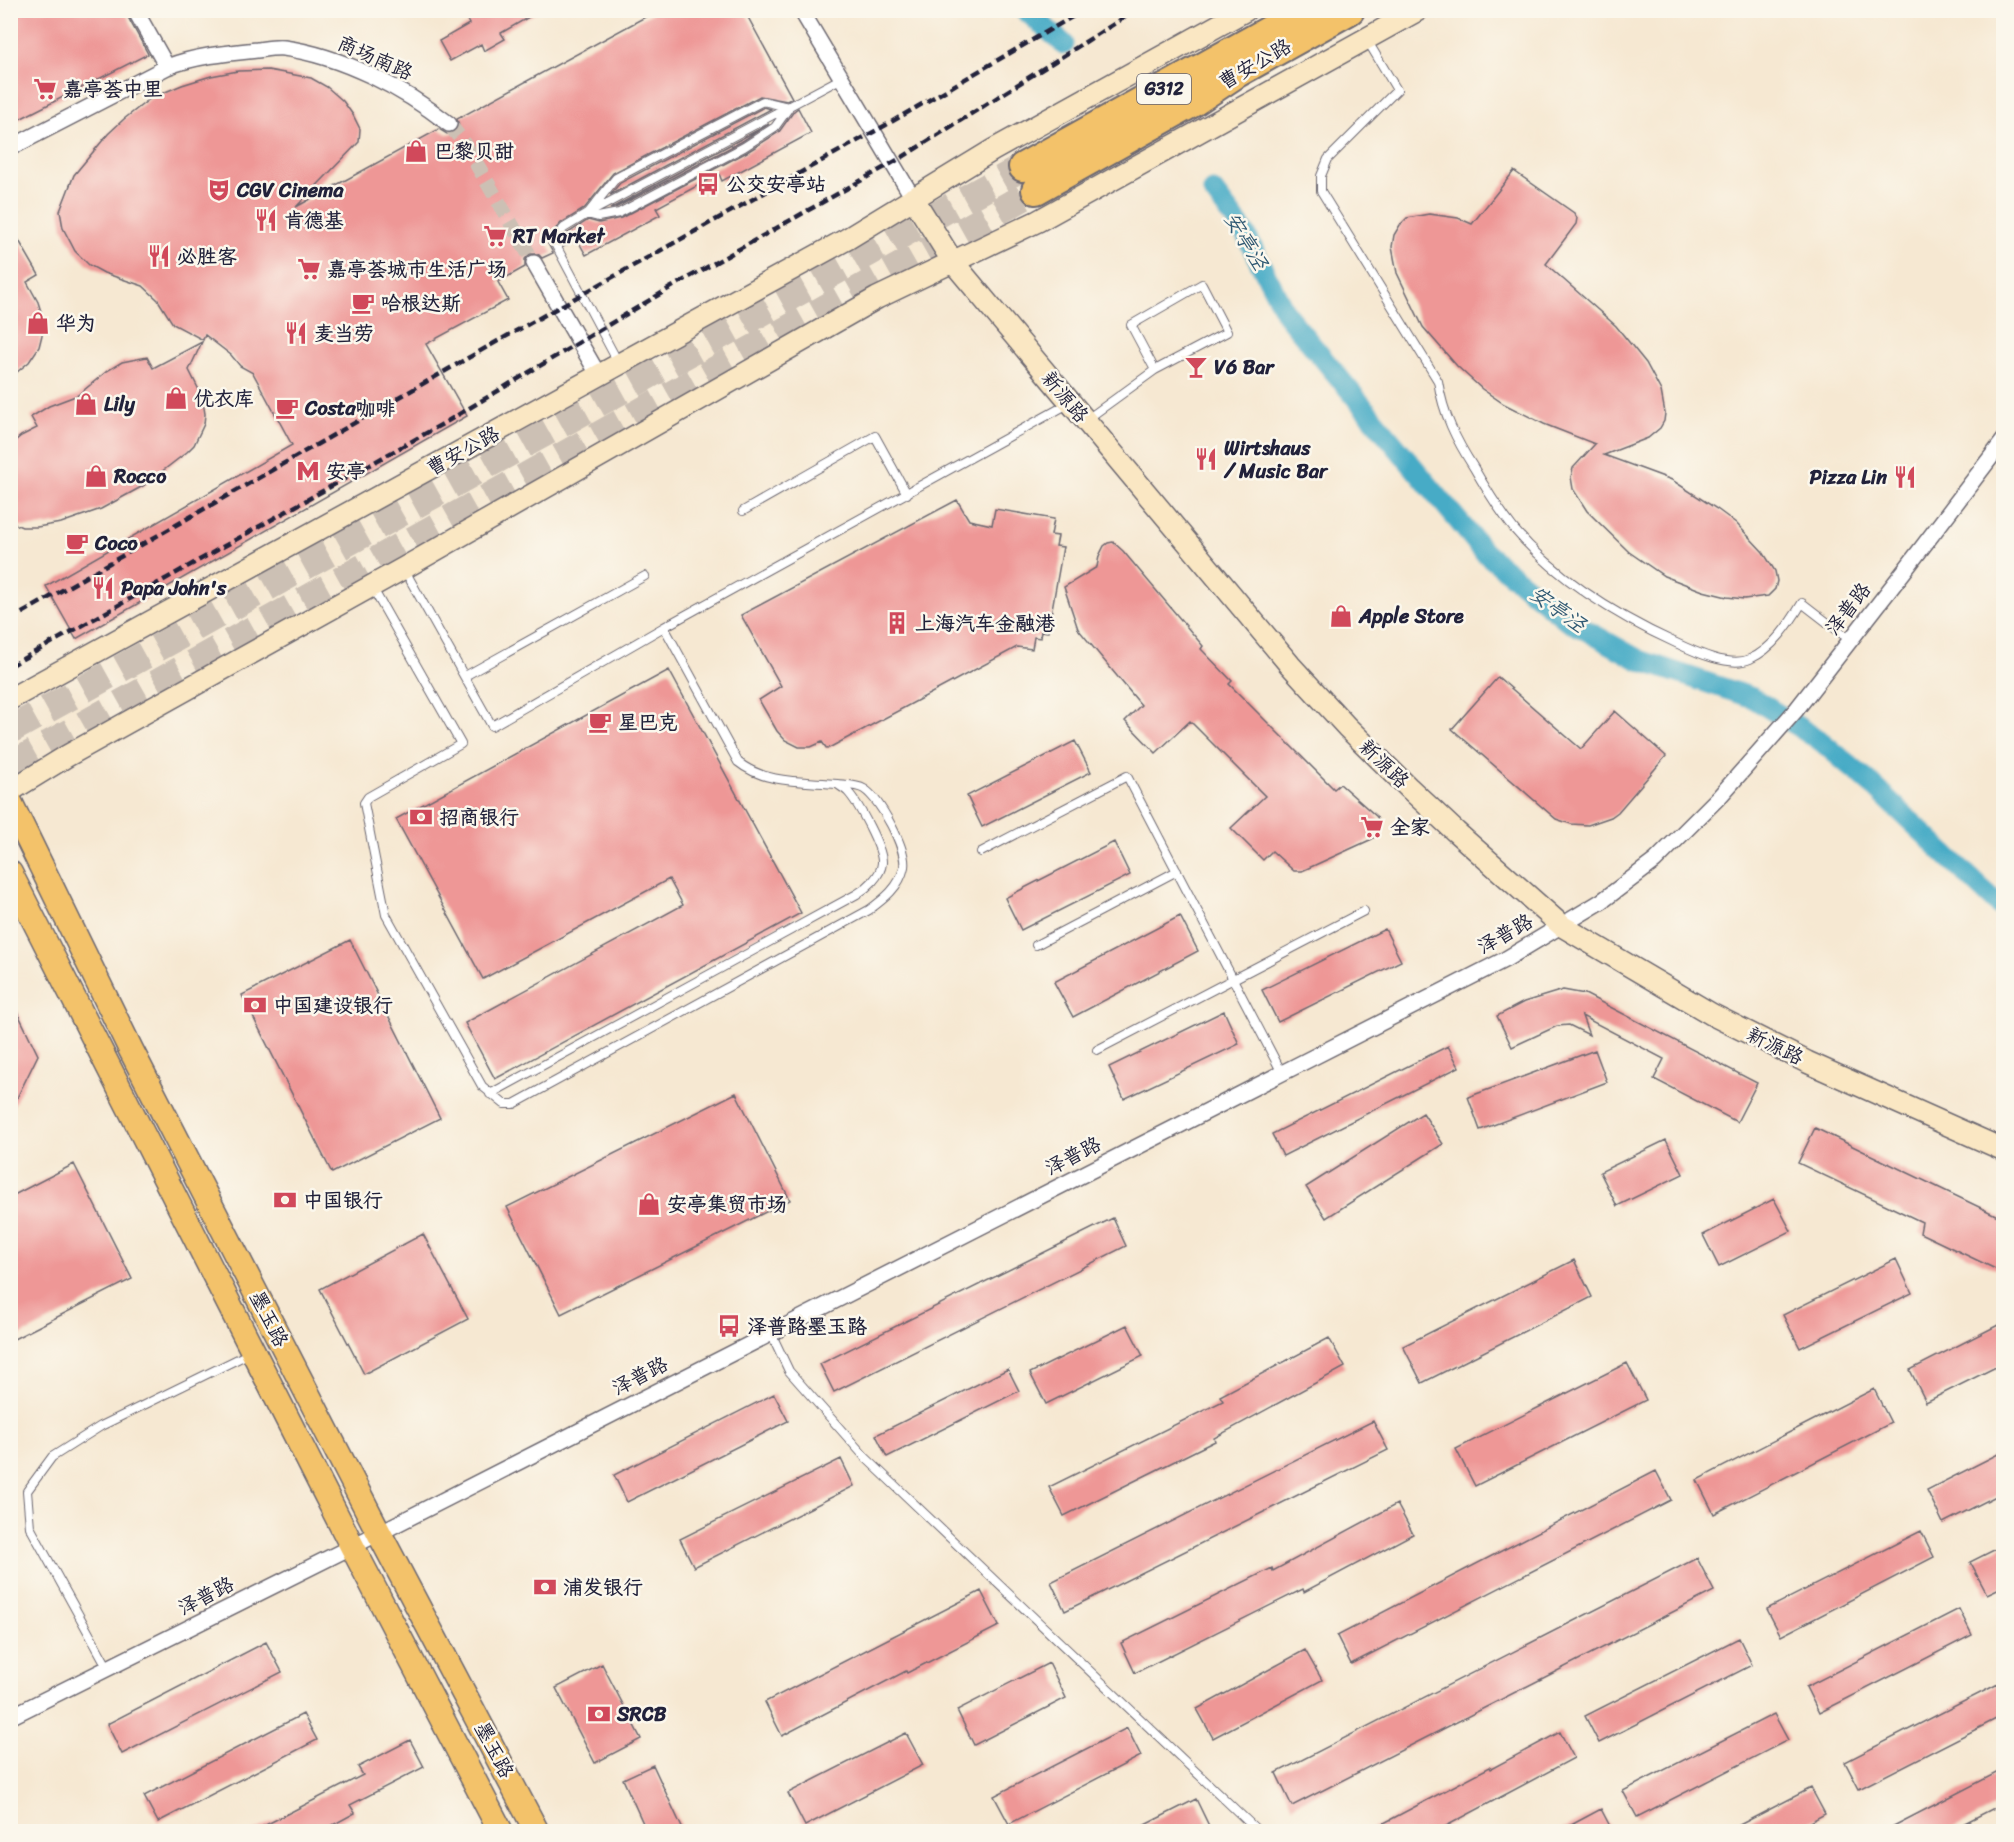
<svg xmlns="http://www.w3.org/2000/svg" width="2014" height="1842" font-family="Sriracha,'LXGW WenKai TC',sans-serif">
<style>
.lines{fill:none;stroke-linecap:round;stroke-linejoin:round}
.canal{stroke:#46abc6;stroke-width:21}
.building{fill:#ee9796}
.street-tunnel{stroke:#ccc0b4;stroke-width:15;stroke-dasharray:15 8;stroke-linecap:butt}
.highway-tunnel{stroke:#ccc0b4;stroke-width:28;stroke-dasharray:28 14;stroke-linecap:butt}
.lane-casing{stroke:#6c6770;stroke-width:10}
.street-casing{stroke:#6c6770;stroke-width:18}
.secondary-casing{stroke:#6c6770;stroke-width:24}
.primary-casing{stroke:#6c6770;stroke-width:27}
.highway-casing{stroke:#6c6770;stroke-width:32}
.lane{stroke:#fff;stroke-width:8}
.street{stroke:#fff;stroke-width:15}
.secondary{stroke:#fae7c3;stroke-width:21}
.primary{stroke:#f3c26a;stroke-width:24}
.highway{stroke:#f3c26a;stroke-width:28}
.rail{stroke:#22223b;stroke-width:4.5;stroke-dasharray:9 4.5;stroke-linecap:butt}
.labels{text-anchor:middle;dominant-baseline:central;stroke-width:5;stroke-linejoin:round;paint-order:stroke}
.shield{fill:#fbf7ec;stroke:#636270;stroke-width:1.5}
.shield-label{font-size:18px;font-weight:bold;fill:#22223b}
.street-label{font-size:20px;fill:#22223b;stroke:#fbf7ec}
.poi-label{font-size:20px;font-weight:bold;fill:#22223b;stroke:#fbf7ec;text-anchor:start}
.water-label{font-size:21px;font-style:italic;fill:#305973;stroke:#fbf7ec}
</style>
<rect width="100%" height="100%" fill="#fbf7ec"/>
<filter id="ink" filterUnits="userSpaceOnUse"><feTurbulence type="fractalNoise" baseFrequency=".0167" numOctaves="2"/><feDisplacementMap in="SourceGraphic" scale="12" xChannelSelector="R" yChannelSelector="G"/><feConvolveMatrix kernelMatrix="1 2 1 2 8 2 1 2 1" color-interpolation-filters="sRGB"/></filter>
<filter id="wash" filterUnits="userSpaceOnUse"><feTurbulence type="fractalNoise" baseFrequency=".008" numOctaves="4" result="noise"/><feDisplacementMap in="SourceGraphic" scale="24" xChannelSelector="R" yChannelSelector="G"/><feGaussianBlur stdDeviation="1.35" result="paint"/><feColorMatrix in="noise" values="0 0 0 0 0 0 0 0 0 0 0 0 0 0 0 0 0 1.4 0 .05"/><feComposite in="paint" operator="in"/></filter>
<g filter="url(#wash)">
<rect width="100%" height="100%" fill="#f6e8d2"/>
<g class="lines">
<path class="canal" d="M1025 10 1064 44
M1213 191 1245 233 1286 314 1485 553 1566 619 1639 660 1753 698 1822 742 1877 789 2004 910"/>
</g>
<g id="blocks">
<path class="building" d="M10 10H124L148 54 10 124Z
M475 10H541L501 33 505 39 484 51 481 44 450 61 439 41 469 24 465 16Z
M658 10H744L792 98 787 101 760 96 613 173 584 209 561 223 549 236 547 242 553 253 542 258 538 254H530L525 259V267L498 282 508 300 426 344 467 416 76 639 46 586 292 445 253 373 240 366 231 355 205 335 203 340 173 324 158 300 143 286 104 273 89 265 75 251 63 228 60 211 74 175 108 134 124 119 151 98 182 85 211 76 238 71 268 70 311 78 327 87 343 101 353 115 360 129 359 142 296 207 439 129 447 134 453 133 459 126 457 119Z
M764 107 771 109 610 195 620 183Z
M798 108 811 133 722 181 719 174 656 208 660 215 586 255 577 239 563 247 560 241 568 233 588 220 599 223 621 218 747 152 779 132 794 111Z
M769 124 741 142 617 207 610 209Z
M1514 171 1574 213 1577 218 1576 224 1546 264 1616 326 1646 363 1661 391 1665 413 1664 421 1660 428 1648 438 1604 455 1672 480 1717 509 1736 523 1763 552 1775 571 1777 581 1775 589 1768 596 1744 599 1727 597 1703 591 1664 576 1629 552 1587 511 1573 489 1571 477 1573 468 1595 444 1544 424 1504 404 1482 389 1457 366 1423 327 1397 273 1392 247 1394 235 1400 225 1407 218 1429 214 1458 218 1472 224Z
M10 225 39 275 27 282 38 302 43 318V331L39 347 29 362 10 378Z
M202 342 189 370 202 396 205 414 204 424 194 445 187 452 143 486 101 509 61 523 37 527H22L10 522V445L21 436 37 428 31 417 49 406 78 395 107 371 122 362 147 357 153 368Z
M957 500 969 520 992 525 995 509 1054 519 1051 535 1058 536 1056 546 1063 547 1048 632 1041 631 1040 638 1034 637 1032 649 1017 647 827 749 822 742 811 747H799L785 740 777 731 759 700 781 686 741 615Z
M1113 542 1123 551 1203 646 1201 649 1232 681 1229 684 1334 789 1340 784 1377 817 1380 827 1377 834 1372 839 1302 871H1294L1272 851 1263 860 1231 828 1265 796 1190 721 1156 753 1125 721 1141 705 1078 629 1064 587 1097 567 1099 556 1104 546 1108 543Z
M669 670 801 913 495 1079 465 1023 683 905 669 879 483 979 396 819Z
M1498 677 1581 749 1615 711 1666 756 1618 812 1611 817 1588 825 1571 824 1556 819 1452 729Z
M1075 741 1091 772 982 827 967 796Z
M1114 842 1130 875 1021 930 1005 898Z
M1180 916 1198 951 1073 1017 1054 982Z
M1385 929 1401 961 1278 1022 1262 990Z
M350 940 440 1118 332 1173 242 995Z
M1563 990 1585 994 1757 1083 1737 1122 1654 1079 1664 1059 1582 1016 1589 1035 1569 1025 1557 1026 1512 1047 1497 1016 1524 1002Z
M10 997 38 1055 10 1112Z
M1224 1011 1239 1044 1124 1099 1109 1067Z
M1448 1046 1459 1067 1283 1156 1272 1134Z
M1595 1050 1607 1082 1480 1130 1468 1097Z
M736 1093 790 1200 561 1314 507 1207Z
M1423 1113 1443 1144 1326 1218 1306 1187Z
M1815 1128 2004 1219V1273L1920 1233 1922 1222 1798 1163Z
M1666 1140 1683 1174 1617 1206 1600 1172Z
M74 1164 132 1279 10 1341V1197Z
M1774 1199 1791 1231 1719 1267 1703 1235Z
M1113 1218 1126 1246 834 1392 820 1364Z
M423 1234 468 1319 364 1374 320 1289Z
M1896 1259 1912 1293 1800 1348 1783 1315Z
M1574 1260 1592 1297 1422 1383 1403 1346Z
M2004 1322V1363L1926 1402 1910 1370Z
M1127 1325 1143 1356 1046 1404 1030 1373Z
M1329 1338 1345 1367 1214 1438 1215 1441 1064 1516 1049 1487 1223 1401 1220 1396Z
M1627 1363 1646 1400 1475 1486 1456 1449Z
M1008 1369 1019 1391 887 1457 876 1435Z
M1874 1389 1891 1423 1714 1514 1697 1480Z
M774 1394 788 1421 627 1502 614 1475Z
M1373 1421 1388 1450 1065 1611 1051 1582Z
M2004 1451V1492L1943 1523 1927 1490Z
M841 1459 854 1486 694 1567 680 1539Z
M1656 1471 1671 1500 1351 1664 1337 1636Z
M1397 1504 1413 1534 1304 1592 1303 1589 1135 1673 1121 1643 1272 1568 1273 1571Z
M1921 1531 1934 1557 1781 1636 1767 1609Z
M2004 1545V1586L1987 1594 1970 1562Z
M1697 1558 1714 1591 1292 1806 1276 1773Z
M981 1591 999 1626 907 1673 906 1671 782 1736 765 1702Z
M1959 1609 1972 1635 1819 1713 1806 1687Z
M1739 1638 1752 1665 1599 1743 1585 1716Z
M266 1642 282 1672 122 1754 107 1724Z
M1305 1650 1322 1680 1213 1738 1197 1709Z
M1049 1663 1066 1698 974 1745 957 1710Z
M602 1664 641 1739 595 1763 556 1688Z
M1998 1684 2004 1694V1715L1859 1789 1845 1762Z
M303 1714 317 1740 158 1822 144 1796Z
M1774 1714 1788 1740 1637 1817 1623 1791Z
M1127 1728 1141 1756 1009 1824 994 1796Z
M1560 1732 1574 1758 1435 1832H1367L1490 1767 1491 1769Z
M906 1733 923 1765 805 1826 788 1793Z
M410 1740 424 1767 350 1805 355 1813 320 1832H252L363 1775 358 1767Z
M653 1765 684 1832H647L623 1779Z
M2004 1769V1803L1947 1832H1882Z
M1811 1788 1825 1814 1791 1832H1726Z
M1196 1799 1212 1832H1131Z
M1601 1809 1613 1832H1558Z"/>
</g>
</g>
<g filter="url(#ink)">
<use href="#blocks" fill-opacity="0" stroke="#6c6770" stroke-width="1.5"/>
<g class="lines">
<path class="street-tunnel" d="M449 124 465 144 534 263"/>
<path class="highway-tunnel" d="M10 730 1023 167
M10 766 1036 190"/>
<g class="lane-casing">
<path id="lane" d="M1367 40 1397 90 1328 159 1321 176V191L1438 381C1443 414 1456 440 1474 468 1486 489 1499 510 1514 529 1557 579 1617 616 1676 643 1695 652 1730 668 1750 659 1773 649 1790 623 1802 603L1850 640
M589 212 616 178 763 101 788 107
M587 214 598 217 619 213 744 147 775 127 788 109
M619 364 553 240 564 228 587 214 842 78
M1086 420 1155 370 1227 332 1202 284 1131 325 1155 370
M743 511 875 436 907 494
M404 569 492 726 664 627 738 762C765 784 803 781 837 784 840 786 845 789 848 792 858 803 883 848 882 863 881 876 867 888 857 894L490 1094
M372 587 461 744 368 797 364 803 386 915 482 1086 504 1104H514L869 910C884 899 900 887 904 867 907 849 880 799 864 789 857 785 845 785 837 784
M664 627 1068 404
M465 676 645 576
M981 852 1127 776 1282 1073
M1036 945 1177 871
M1097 1050 1364 911
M771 1333 789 1371 865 1457 1259 1832
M108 1668 30 1527 27 1491 52 1457 101 1426 250 1353"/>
</g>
<g class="street-casing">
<path id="street" d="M135 10 167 67
M801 10 913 198
M10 148 167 67C195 56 227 53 257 50 265 49 275 47 284 48 342 56 403 88 449 124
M534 263 599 376
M10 1717 379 1533 1506 959 1602 901 1655 861 1720 796 1796 710 1905 570 2004 440"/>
</g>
<g class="secondary-casing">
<path id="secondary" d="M913 198 953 262 1290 665 1347 727 1409 788 1456 832 1562 926 1713 1015 1807 1062 2004 1150
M10 699 847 239 993 150 1246 10
M10 791 67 756 404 568 877 298 1038 221 1418 10"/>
</g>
<g class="primary-casing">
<path id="primary" d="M10 802 131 1050 379 1533 537 1832
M10 873 352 1546 501 1832"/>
</g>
<g class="highway-casing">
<path id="highway" d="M1023 167 1306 10
M1036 190 1192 103 1237 73 1350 10"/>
</g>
<use href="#lane" class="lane"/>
<use href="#street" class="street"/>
<use href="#secondary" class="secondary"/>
<use href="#primary" class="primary"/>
<use href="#highway" class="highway"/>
<path class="rail" d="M10 620 489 346 886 125 1084 10
M10 666 446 422 670 288 901 158 1136 10"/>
</g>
</g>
<defs>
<g id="supermarket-bare" transform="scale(1.8)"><path d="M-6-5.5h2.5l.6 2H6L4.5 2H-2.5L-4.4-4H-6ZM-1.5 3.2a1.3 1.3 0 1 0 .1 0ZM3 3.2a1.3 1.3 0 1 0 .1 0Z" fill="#d1495b" stroke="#fbf7ec" stroke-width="2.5" paint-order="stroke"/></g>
<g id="shop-bare" transform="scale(1.8)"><path d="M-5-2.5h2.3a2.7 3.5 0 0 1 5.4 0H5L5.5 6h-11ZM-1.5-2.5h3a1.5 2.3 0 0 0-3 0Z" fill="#d1495b" stroke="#fbf7ec" stroke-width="2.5" paint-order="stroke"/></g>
<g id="bus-bare" transform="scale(1.8)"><path d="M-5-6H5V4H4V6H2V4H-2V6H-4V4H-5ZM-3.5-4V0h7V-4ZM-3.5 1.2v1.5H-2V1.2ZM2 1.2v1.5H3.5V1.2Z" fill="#d1495b" stroke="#fbf7ec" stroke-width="2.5" paint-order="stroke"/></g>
<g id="theatre-bare" transform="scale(1.8)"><path d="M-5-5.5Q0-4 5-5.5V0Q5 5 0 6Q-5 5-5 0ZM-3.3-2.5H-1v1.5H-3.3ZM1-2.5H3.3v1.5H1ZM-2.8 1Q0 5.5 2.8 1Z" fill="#d1495b" stroke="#fbf7ec" stroke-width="2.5" paint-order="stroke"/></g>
<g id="restaurant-bare" transform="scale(1.8)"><path d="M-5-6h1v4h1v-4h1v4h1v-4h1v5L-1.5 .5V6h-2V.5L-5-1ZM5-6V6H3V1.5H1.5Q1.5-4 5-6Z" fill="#d1495b" stroke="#fbf7ec" stroke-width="2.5" paint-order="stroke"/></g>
<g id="cafe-bare" transform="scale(1.8)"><path d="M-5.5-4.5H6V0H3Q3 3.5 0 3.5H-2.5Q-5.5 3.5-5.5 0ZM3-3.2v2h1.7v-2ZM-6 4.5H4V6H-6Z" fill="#d1495b" stroke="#fbf7ec" stroke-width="2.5" paint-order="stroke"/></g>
<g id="bar-bare" transform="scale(1.8)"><path d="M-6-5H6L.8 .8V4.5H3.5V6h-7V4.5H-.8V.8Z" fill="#d1495b" stroke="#fbf7ec" stroke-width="2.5" paint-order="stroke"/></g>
<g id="metro-bare" transform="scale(1.8)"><path d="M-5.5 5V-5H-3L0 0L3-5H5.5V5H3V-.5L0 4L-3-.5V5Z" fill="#d1495b" stroke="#fbf7ec" stroke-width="2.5" paint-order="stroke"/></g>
<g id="building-bare" transform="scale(1.8)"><path d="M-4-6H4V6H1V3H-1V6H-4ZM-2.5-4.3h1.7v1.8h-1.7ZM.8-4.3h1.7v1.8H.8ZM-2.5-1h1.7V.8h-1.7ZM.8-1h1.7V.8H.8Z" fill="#d1495b" stroke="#fbf7ec" stroke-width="2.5" paint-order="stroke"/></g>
<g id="bank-bare" transform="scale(1.8)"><path d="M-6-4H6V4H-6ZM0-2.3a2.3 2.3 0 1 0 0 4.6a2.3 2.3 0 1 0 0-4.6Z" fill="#d1495b" stroke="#fbf7ec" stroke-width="2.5" paint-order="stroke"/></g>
</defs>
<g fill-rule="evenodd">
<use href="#supermarket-bare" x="45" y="89"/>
<use href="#shop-bare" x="416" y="151"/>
<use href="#bus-bare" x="708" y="184"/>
<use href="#theatre-bare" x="219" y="190"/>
<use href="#restaurant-bare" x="266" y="220"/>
<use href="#supermarket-bare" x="495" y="236"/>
<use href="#restaurant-bare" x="159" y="256"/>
<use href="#supermarket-bare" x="309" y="269"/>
<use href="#cafe-bare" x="363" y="303"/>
<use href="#shop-bare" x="38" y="323"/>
<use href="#restaurant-bare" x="296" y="333"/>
<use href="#bar-bare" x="1196" y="367"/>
<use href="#shop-bare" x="176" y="398"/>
<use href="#shop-bare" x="86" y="404"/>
<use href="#cafe-bare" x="287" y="408"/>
<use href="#restaurant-bare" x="1206" y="459"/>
<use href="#metro-bare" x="308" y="471"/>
<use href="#shop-bare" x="96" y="476"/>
<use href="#restaurant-bare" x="1905" y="477"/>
<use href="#cafe-bare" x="77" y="543"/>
<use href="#restaurant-bare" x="103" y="588"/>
<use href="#shop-bare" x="1341" y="616"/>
<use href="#building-bare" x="897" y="623"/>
<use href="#cafe-bare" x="600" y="722"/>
<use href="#bank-bare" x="421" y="817"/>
<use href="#supermarket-bare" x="1372" y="827"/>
<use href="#bank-bare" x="255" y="1005"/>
<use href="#bank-bare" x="285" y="1200"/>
<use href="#shop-bare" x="649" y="1204"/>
<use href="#bus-bare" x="729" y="1326"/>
<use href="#bank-bare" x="545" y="1587"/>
<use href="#bank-bare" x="599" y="1714"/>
</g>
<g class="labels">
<rect class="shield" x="1137" y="74" width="54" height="30" rx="4.5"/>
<g class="shield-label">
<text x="1164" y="89">G312</text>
</g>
<g class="street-label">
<text transform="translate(375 58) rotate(24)">商场南路</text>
<text transform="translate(1255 64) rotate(-30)">曹安公路</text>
<text transform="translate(1065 397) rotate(50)">新源路</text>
<text transform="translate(463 451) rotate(-29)">曹安公路</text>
<text transform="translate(1848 609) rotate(-52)">泽普路</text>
<text transform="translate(1384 764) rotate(44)">新源路</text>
<text transform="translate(1505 934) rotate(-29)">泽普路</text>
<text transform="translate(1775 1046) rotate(26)">新源路</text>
<text transform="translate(1073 1156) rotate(-27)">泽普路</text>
<text transform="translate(269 1319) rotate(63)">墨玉路</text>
<text transform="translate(640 1376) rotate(-27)">泽普路</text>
<text transform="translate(206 1596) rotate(-27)">泽普路</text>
<text transform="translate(494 1750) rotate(62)">墨玉路</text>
</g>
<g class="poi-label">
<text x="63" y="89">嘉亭荟中里</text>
<text x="434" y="151">巴黎贝甜</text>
<text x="726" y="184">公交安亭站</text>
<text x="237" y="190">CGV Cinema</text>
<text x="284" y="220">肯德基</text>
<text x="513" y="236">RT Market</text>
<text x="177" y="256">必胜客</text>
<text x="327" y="269">嘉亭荟城市生活广场</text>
<text x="381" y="303">哈根达斯</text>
<text x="56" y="323">华为</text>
<text x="314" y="333">麦当劳</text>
<text x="1214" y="367">V6 Bar</text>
<text x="194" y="398">优衣库</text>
<text x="104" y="404">Lily</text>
<text x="305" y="408">Costa咖啡</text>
<text x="1224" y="448">Wirtshaus<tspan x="1224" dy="23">/ Music Bar</tspan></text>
<text x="326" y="471">安亭</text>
<text x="114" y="476">Rocco</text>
<text x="1887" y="477" text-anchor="end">Pizza Lin</text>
<text x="95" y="543">Coco</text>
<text x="121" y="588">Papa John's</text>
<text x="1359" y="616">Apple Store</text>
<text x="915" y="623">上海汽车金融港</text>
<text x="618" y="722">星巴克</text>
<text x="439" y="817">招商银行</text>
<text x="1390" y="827">全家</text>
<text x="273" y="1005">中国建设银行</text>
<text x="303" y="1200">中国银行</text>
<text x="667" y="1204">安亭集贸市场</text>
<text x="747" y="1326">泽普路墨玉路</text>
<text x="563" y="1587">浦发银行</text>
<text x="617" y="1714">SRCB</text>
</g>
<g class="water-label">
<text transform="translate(1246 241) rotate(59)">安亭泾</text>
<text transform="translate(1558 609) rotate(36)">安亭泾</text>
</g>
</g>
<rect width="2014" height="1842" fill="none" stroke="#fbf7ec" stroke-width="36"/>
</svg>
